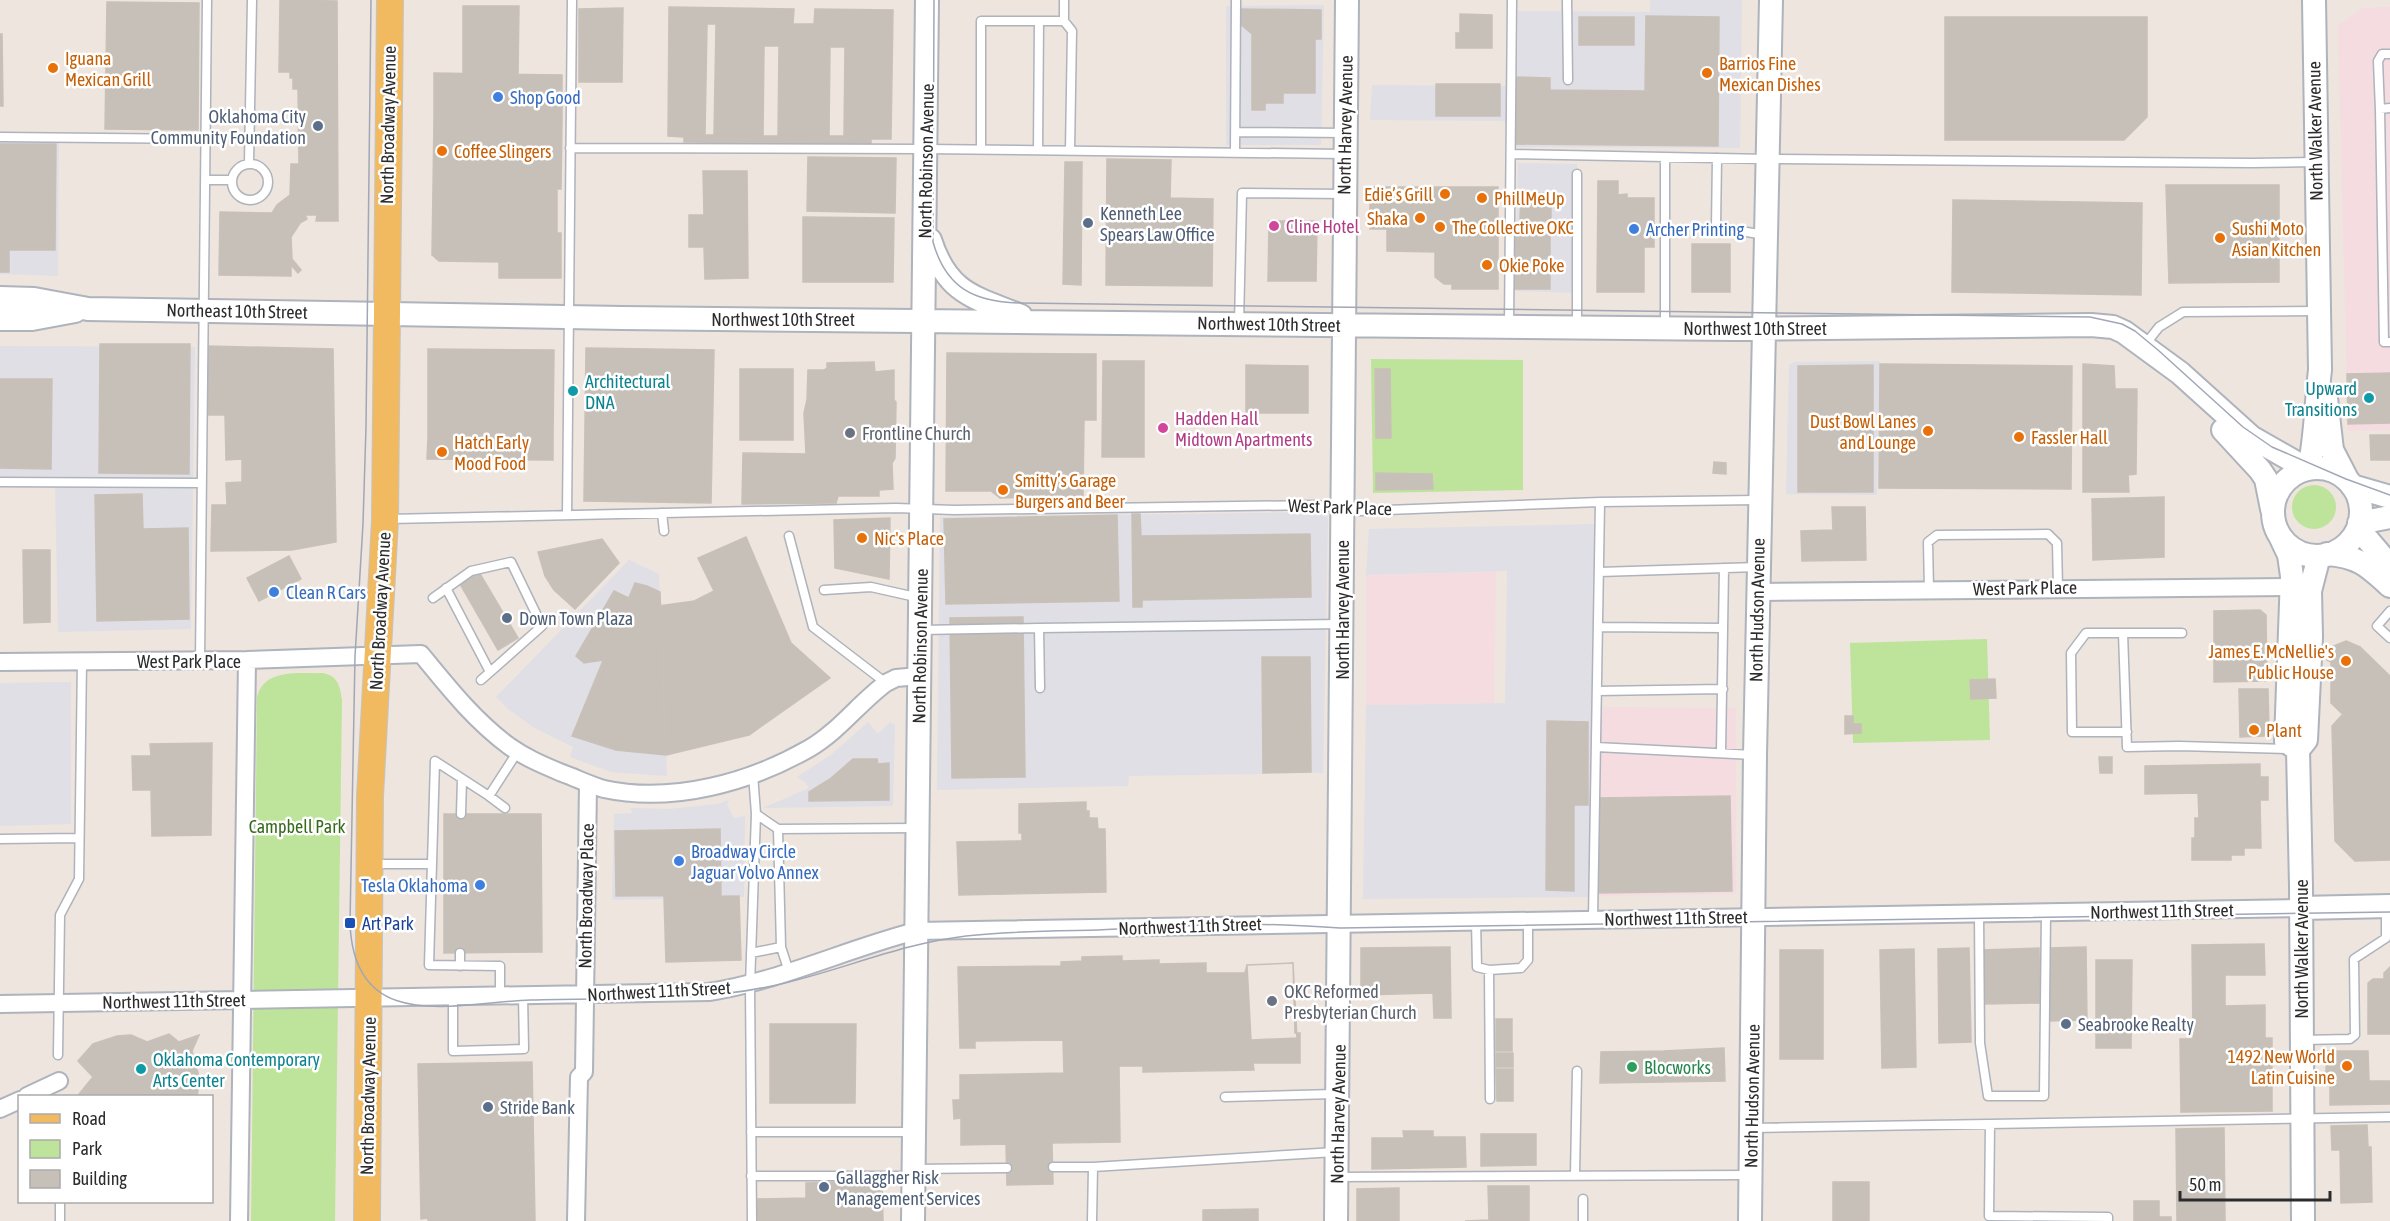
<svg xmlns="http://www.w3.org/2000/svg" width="2390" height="1221" font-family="'Asap Condensed',sans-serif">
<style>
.industrial{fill:#e0dfe6}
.medical{fill:#f4dce0}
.green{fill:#bee49b}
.building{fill:#c6c0b9;stroke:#c9c0b8;stroke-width:1.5;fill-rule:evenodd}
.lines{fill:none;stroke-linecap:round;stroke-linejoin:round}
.lane-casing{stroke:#aeb3bc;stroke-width:11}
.street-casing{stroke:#aeb3bc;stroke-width:20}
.secondary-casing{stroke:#aeb3bc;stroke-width:26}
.primary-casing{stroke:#c4c4c4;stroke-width:28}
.lane{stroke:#fff;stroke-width:8}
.street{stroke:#fff;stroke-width:16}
.secondary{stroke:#fff;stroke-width:22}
.primary{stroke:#f1ba60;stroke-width:26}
.tram{stroke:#a1a7b6;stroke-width:1.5}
.food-dot{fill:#e8710a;stroke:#fff;stroke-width:2}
.shop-dot{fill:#3f7fe0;stroke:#fff;stroke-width:2}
.service-dot{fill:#5c6f8a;stroke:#fff;stroke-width:2}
.hotel-dot{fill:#d1479c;stroke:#fff;stroke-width:2}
.culture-dot{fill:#0f9aa8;stroke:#fff;stroke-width:2}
.worship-dot{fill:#6b7280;stroke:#fff;stroke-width:2}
.transit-dot{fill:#1a4fb4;stroke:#fff;stroke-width:2}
.leisure-dot{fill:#2e9e5b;stroke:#fff;stroke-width:2}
.labels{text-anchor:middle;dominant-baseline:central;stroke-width:5;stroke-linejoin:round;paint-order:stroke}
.food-label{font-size:18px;fill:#c56008;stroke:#fff;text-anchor:start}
.shop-label{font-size:18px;fill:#366cbe;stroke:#fff;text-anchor:start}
.service-label{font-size:18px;fill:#4e5e75;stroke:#fff;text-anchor:start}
.street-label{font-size:18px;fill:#2c2c2c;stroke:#fff}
.hotel-label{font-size:18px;fill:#b23c85;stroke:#fff;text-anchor:start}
.culture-label{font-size:18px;fill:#0d838f;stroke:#fff;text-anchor:start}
.worship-label{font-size:18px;fill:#5b616d;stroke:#fff;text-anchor:start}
.park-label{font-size:18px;fill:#366a1b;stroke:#fff}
.transit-label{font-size:18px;fill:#164399;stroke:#fff;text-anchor:start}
.leisure-label{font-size:18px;fill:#27864d;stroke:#fff;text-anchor:start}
</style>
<rect width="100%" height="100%" fill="#ede5de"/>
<path class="industrial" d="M1650 0H1742L1740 148 1516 147V121L1370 120 1372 85 1517 86 1518 11 1650 12Z
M1324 5 1321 145H1226V6Z
M0 137H59L58 276 0 274Z
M1518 163 1577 164V293L1515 291Z
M0 346 195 347 191 629 58 632 55 484H0Z
M1880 361 1877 495 1786 494 1789 365 1794 362Z
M1322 512 1328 518 1323 773 1129 776 1128 786 937 790 940 517Z
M1597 524 1591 897 1363 899 1366 705 1505 703 1507 571 1366 575 1369 529Z
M629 560 659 574 667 776 611 772 570 757 573 747 533 727 508 709 496 697Z
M71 682V824L0 826V683Z
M868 722 878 734 890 722 895 725 893 806 763 808 809 788 806 783 797 777 832 754Z
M729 800 727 805 734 818 745 816 744 897 612 900 614 814 633 813 630 808 669 809 717 804Z"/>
<path class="medical" d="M2390 7V430L2348 431 2338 26 2362 8Z
M1496 572 1494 703 1366 705V575Z
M1601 707 1736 708V894L1598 896Z"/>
<path class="green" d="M1371 359 1523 360V490L1373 493Z
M2292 507a22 22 0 1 1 44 0a22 22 0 1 1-44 0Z
M1987 639 1990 740 1853 743 1850 643Z
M323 673C338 676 340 686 342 700L335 1221H251L257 698C263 668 299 674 323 673Z"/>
<path class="building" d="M280 0 337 1 338 221H316L317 215H305L307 219 300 223 291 237 292 259 301 270 298 273 291 265V276L219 275 220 212 272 213 277 205 290 195 291 164H299L298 89H293V78H290V72H279Z
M107 2 199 3 198 130 105 129Z
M463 6H519L518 74H463Z
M669 7 794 9 793 24H814L815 9 893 10 891 139H871V144L684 142V137L668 136ZM707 24H716L714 135H705ZM764 46H779L778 136H763ZM830 47H845L844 136H829Z
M623 8 622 82H579V9Z
M1240 9 1321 10V39H1315V93H1283V103H1265V110H1252V34L1240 24Z
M1460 14 1492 15V48H1456V33H1460Z
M1646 16 1719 17 1718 146 1513 144 1514 77 1550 78V90L1645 91Z
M1579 17H1634V45H1579Z
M1945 17H2147V117L2124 140H1945Z
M0 34H2L3 106H0Z
M434 73 562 75V121L434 119Z
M1436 84H1500V116H1436Z
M434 119 562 121 561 189 433 188Z
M0 144H9V272H0Z
M9 144H56L55 250H9Z
M808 157 896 158 895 213 807 211Z
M1107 159 1171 160 1170 198 1213 199 1212 286 1106 285Z
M1065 162H1082L1081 285 1063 284Z
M703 171H747L748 278 705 279 704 247H689V215H704Z
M1598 181H1618V195L1627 194V198H1654V247H1644V292H1597Z
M2166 185H2279V282L2169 283Z
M1370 187H1498V289H1452V284H1444L1435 277V252L1387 251V229H1370Z
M433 188 557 189V233H499V262L439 261 432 255Z
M1521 193H1551V221H1520Z
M1953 200 2142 203 2141 295 1952 292Z
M803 217 894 218 893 282H803Z
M1269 221H1317L1316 281H1268Z
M499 233H561V278H499Z
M1514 235H1550V289H1514Z
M1692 244H1730V292H1692Z
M100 344H190L189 474 99 473Z
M208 346 333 349 334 413 206 415Z
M586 348 714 350 711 503 584 501Z
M428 349 554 350 553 438 428 437Z
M947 353 1096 354V420H1084L1083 496 1000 498 991 491H946Z
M1103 361H1144V457H1102Z
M874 362 875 372 894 370V400L896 402 895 458 892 463 893 489 879 490V496H838L836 503 742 504 743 453 806 454 804 413 807 400 808 370H824L827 368V363Z
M1880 364 2072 366 2071 489 1879 488Z
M2083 364 2114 366 2115 389H2137L2136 474 2128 475 2129 492H2083Z
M1246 365 1308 366V413H1246Z
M1873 365V492H1798V366Z
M740 369H793V440H740Z
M1375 369H1390L1391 438H1376Z
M2390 373V423L2348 424 2347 374Z
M0 379H52L51 469 0 468Z
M334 413 336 542 292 550 211 551 212 505H227L226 483 242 482V459L226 460 225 415Z
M2370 435H2390V460H2371Z
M428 437 553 438V460L427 459Z
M1714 462 1726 463V474L1713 473Z
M1376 473 1432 474 1433 489 1376 490Z
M142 494 143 529 188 528 189 619 97 621 95 495Z
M2164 497V557L2093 560 2092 499Z
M1832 507H1865L1866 560 1802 561 1801 531 1833 530Z
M1132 514H1140L1141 536 1310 534 1311 597 1142 600V607H1133Z
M1117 515 1119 601 946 604 944 519Z
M890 518 889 579 835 568 834 520Z
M746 537 791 643 830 678 749 735 694 601 714 591 698 558Z
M602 539 619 563 575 609 554 590 545 576 538 552Z
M23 550H50V622L24 623Z
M289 556 301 579 259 601 247 578Z
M479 572 518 638 498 650 460 584Z
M635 583 647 586 616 750 572 736Z
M647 586 660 592 666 755 616 750Z
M614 591 629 598 603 660 584 663 576 656Z
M694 601 749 735 666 755 659 606Z
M2260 610 2266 615 2267 681 2214 682V611Z
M1023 617 1025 777 952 778 950 618Z
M2346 641 2360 647 2390 676V760L2331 703V662L2327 660 2331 647Z
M1262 657H1310L1311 772 1263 773Z
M1995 679 1996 698 1971 699 1970 680Z
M2239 689H2268L2269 731 2264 736 2240 737Z
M2342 715 2390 760V860L2355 861 2335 841 2332 726Z
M1845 716H1853V724H1861V733L1845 734Z
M1547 721 1588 722V805H1574V891L1546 890Z
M212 743 211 835 152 836 151 790H133L132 756H151L150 744Z
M2099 757H2112V773H2100Z
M853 759H877L878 764 889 763V800L809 801V792L830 779Z
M2260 764V777H2268V800H2260L2261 848H2244V855H2231V860H2192V838H2195V818H2199L2198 793 2145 794V766Z
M1730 796 1732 891 1597 893 1596 841H1600L1599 798Z
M1086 802V811H1089V818H1097L1098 829H1105L1106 892 959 895 957 842 1022 841V833H1019V804Z
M444 814H541L542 952 444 953Z
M720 829 721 895 616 896 615 831Z
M739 896 741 960 666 962 664 897Z
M2264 944 2265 975H2225V1006L2265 1005V1038L2193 1039 2192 945Z
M1450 947 1451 1018H1434L1433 993 1361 995V948Z
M2086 947 2087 1020 2048 1021 2047 948Z
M1969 948 1971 1042 1939 1043 1938 949Z
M2039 948 2040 1003 1983 1004 1982 950Z
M1914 949 1916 1067 1882 1068 1880 950Z
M1780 950H1823V1059H1780Z
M1122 956V961L1159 960V964L1206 963V973H1245L1247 965 1293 963 1295 1033H1300V1063H1253L1254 1070 1143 1072V1066H1119L1120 1142 1052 1143 1053 1184 1007 1185 1006 1144 961 1145V1118L954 1119 953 1100H960V1075L1064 1073 1063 1040 975 1041V1048H960L958 967 1061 966V962L1082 961V957Z
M2096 960H2132L2131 1048H2096Z
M1293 963 1297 1038 1251 1040 1247 965Z
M2390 967V1034H2368V983L2373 979H2384V973Z
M1496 1019H1512V1051H1496Z
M770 1024H856L855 1103H770Z
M169 1034 179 1042 199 1035 192 1051 200 1080 197 1096H80L79 1094 93 1077 78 1061 93 1044 117 1036 131 1035 147 1042Z
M2272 1038V1111L2181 1112 2180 1039Z
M1724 1048 1725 1081 1664 1082V1051Z
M1664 1051V1082L1600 1083 1601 1052Z
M2326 1051H2368L2369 1081H2390V1104L2330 1105V1082H2326Z
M1496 1053H1513V1067H1496Z
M532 1062 535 1221H428V1218L421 1219 418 1064Z
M1496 1069H1513V1101H1497Z
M2367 1125 2368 1147H2371L2372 1202 2341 1203 2340 1150H2332L2331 1126Z
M2224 1128 2225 1221H2177L2176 1129Z
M1403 1131H1433V1137H1465L1466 1167 1372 1169V1138H1404Z
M1481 1134H1536V1165L1481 1166Z
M882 1181 883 1221H758L757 1199 806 1198V1183Z
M1833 1182H1869V1221H1833Z
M1488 1186H1529V1221H1465L1489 1220Z
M1399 1188V1221H1357V1189Z
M2134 1201H2159V1217H2171V1221H2134Z
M1258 1209V1221H1203V1210Z"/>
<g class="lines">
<g class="lane-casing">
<path id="lane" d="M1567 0 1568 80
M1064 21 1072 31 1070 150
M2390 108 2380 109 2384 342H2390
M2380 110 2378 61 2382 54H2390
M1235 132 1345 133
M0 137 206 139
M570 148 926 149 1344 154
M981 149V21H1039
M1038 150 1039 21H1064V0
M1235 152 1236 0
M1511 154 1768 159 2251 163 2315 162
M1717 158 1716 227 1765 235
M249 163 252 0
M232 182a18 18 0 1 1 36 0a18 18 0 1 1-36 0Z
M1577 174V327
M205 180H231
M1239 324 1242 193 1344 194
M1509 326 1512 0
M1665 327V157
M2144 346 2159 327 2183 312 2318 311
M0 482 202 483
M662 513 664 531
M567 515 572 0
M389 519 896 508 954 510 1317 505 1360 511 1600 502 1758 500
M789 536 813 627 886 683
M1599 572 1758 567
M446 588 490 672
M824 590 871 587 920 598
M1929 590 1928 542 1937 535 2048 534 2057 543 2058 588
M433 598 471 571 511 562 542 626 481 680
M2390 611 2377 626 2390 638
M1598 627 1723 628
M920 630 1039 628
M2123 633H2086L2071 653 2072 732H2127
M2182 633H2123L2127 747 2179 746 2288 749
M200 661 207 0
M1040 688 1039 628 1341 624
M1597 691 1723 689
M1596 747 1754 755
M1721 752 1724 568
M489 796 505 808
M461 814 462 779
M756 814 778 829
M0 839 79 838
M373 864H432
M1979 914 1980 1043 1988 1096H2044L2046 913
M1593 919 1600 502
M1476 921 1477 967 1489 970 1521 968 1528 960V920
M460 953V966
M751 953 781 947
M1489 970 1490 1099
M789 972 781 947 778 829 917 828
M500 996V966L429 965 435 761 489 796 518 751
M453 997V1051L524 1049 523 995
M2302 1040 2350 1039 2355 1035 2354 959 2386 938V907
M58 1055 60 915 79 879 82 661
M1225 1097 1334 1094
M1990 1124 1989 1216 2108 1217V1221
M1752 1128 2390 1117
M751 1132H913
M1053 1167H1093L1092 1221
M1093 1167 1335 1152
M914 1169 1007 1168
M1575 1175 1577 1071
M751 1176H913
M1337 1177 1750 1175
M60 1202V1221
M752 1221 750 985 756 814 753 774
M1583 1221V1199"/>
</g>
<g class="street-casing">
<path id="street" d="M1758 592 2292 587
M0 662 247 660 421 654C448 687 474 720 509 746 526 758 543 765 562 773 576 778 590 785 604 789 673 804 751 782 810 748 839 731 859 703 886 683L896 678 919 676
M0 1004 709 992C780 981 846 949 916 931L2301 908
M27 1096 59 1081
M0 1109 20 1100
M239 1221 247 660
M576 1221 579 1077 584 1072 588 784"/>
</g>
<g class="secondary-casing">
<path id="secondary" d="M930 240C947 293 973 297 1021 316
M0 298 34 299 88 309 622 318 1734 329 2091 325 2113 327 2124 332 2180 373 2251 437 2307 469
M0 319H32L75 311
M2326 398 2332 450 2348 481
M2223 430 2260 470 2266 479 2272 509
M2273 512a44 44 0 1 1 88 0a44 44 0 1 1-88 0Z
M2309 469C2316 437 2316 403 2320 370L2314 0
M2352 486 2390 497
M2359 523 2390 517
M2358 528 2390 566
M2280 536 2289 555 2292 576 2286 741 2298 750
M2327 554C2358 556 2368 566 2390 586
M2301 908 2390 906
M913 1221 927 0
M1336 1221 1347 0
M1750 1221 1755 755 1771 0
M2303 1221 2301 886 2298 750 2306 740 2311 637 2310 591 2319 556"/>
</g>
<g class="primary-casing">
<path id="primary" d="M367 1221 370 796 385 520 390 0"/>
</g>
<use href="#lane" class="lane"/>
<use href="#street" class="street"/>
<use href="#secondary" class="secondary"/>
<use href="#primary" class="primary"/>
<path class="tram" d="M371 0 366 427 363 524 355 656 350 923C354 1035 454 1003 530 1000 611 997 692 1003 772 986 838 972 898 944 966 936 1009 931 1054 931 1098 930 1145 928 1193 925 1240 924 1273 924 1307 926 1340 928L2390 912
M934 0 933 242C946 288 974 302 1020 303L2090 317 2122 324 2135 331 2158 350 2243 427 2272 447 2346 479 2390 495"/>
</g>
<g class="food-dot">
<circle cx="53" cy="68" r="6"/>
<circle cx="1707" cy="73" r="6"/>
<circle cx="442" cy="151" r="6"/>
<circle cx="1445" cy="194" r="6"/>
<circle cx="1482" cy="198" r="6"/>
<circle cx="1420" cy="218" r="6"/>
<circle cx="1440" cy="227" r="6"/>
<circle cx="2220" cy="238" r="6"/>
<circle cx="1487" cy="265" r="6"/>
<circle cx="1928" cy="431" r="6"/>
<circle cx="2019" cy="437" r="6"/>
<circle cx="442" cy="452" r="6"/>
<circle cx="1003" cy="490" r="6"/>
<circle cx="862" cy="538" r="6"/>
<circle cx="2346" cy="661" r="6"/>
<circle cx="2254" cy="730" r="6"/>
<circle cx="2347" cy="1066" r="6"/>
</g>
<g class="shop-dot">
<circle cx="498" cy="97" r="6"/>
<circle cx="1634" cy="229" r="6"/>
<circle cx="274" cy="592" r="6"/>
<circle cx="679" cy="861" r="6"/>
<circle cx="480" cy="885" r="6"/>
</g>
<g class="service-dot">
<circle cx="318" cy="126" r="6"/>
<circle cx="1088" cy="223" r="6"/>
<circle cx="507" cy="618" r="6"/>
<circle cx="2066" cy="1024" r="6"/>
<circle cx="488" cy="1107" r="6"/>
<circle cx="824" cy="1187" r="6"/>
</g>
<g class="hotel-dot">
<circle cx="1274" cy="226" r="6"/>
<circle cx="1163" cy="428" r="6"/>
</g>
<g class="culture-dot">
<circle cx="573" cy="391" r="6"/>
<circle cx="2369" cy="398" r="6"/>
<circle cx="141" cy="1069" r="6"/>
</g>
<g class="worship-dot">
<circle cx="850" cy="433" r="6"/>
<circle cx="1272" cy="1001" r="6"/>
</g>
<rect class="transit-dot" x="344" y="917" width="12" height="12" rx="3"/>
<circle class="leisure-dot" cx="1632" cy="1067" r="6"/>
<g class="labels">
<g class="food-label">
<text x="65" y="58">Iguana<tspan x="65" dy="21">Mexican Grill</tspan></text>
<text x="1719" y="63">Barrios Fine<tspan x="1719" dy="21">Mexican Dishes</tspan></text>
<text x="454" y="151">Coffee Slingers</text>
<text x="1433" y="194" text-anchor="end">Edie’s Grill</text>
<text x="1494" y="198">PhillMeUp</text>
<text x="1408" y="218" text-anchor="end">Shaka</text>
<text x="1452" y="227">The Collective OKC</text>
<text x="2232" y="228">Sushi Moto<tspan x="2232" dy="21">Asian Kitchen</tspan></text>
<text x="1499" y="265">Okie Poke</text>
<text x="1916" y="421" text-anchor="end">Dust Bowl Lanes<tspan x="1916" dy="21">and Lounge</tspan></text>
<text x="2031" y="437">Fassler Hall</text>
<text x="454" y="442">Hatch Early<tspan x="454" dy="21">Mood Food</tspan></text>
<text x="1015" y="480">Smitty’s Garage<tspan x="1015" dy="21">Burgers and Beer</tspan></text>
<text x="874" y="538">Nic's Place</text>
<text x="2334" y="651" text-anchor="end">James E. McNellie's<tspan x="2334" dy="21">Public House</tspan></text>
<text x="2266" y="730">Plant</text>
<text x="2335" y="1056" text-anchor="end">1492 New World<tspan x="2335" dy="21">Latin Cuisine</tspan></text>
</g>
<g class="shop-label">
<text x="510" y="97">Shop Good</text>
<text x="1646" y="229">Archer Printing</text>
<text x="286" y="592">Clean R Cars</text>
<text x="691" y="851">Broadway Circle<tspan x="691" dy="21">Jaguar Volvo Annex</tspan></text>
<text x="468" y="885" text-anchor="end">Tesla Oklahoma</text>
</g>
<g class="service-label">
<text x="306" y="116" text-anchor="end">Oklahoma City<tspan x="306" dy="21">Community Foundation</tspan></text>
<text x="1100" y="213">Kenneth Lee<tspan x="1100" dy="21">Spears Law Office</tspan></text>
<text x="519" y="618">Down Town Plaza</text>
<text x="2078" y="1024">Seabrooke Realty</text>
<text x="500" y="1107">Stride Bank</text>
<text x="836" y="1177">Gallaggher Risk<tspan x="836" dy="21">Management Services</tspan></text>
</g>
<g class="street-label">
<text transform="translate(388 125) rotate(-89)">North Broadway Avenue</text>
<text transform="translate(1345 125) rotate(-89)">North Harvey Avenue</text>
<text transform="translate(2315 131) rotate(-91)">North Walker Avenue</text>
<text transform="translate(926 161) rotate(-89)">North Robinson Avenue</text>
<text transform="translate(237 311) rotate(1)">Northeast 10th Street</text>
<text x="783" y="319">Northwest 10th Street</text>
<text transform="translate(1269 324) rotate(1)">Northwest 10th Street</text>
<text x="1755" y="328">Northwest 10th Street</text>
<text transform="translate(1340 507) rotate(2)">West Park Place</text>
<text transform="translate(2025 588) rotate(-1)">West Park Place</text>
<text transform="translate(1342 610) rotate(-90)">North Harvey Avenue</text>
<text transform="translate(1757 610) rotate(-89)">North Hudson Avenue</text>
<text transform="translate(380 611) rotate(-87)">North Broadway Avenue</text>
<text transform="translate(920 646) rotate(-89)">North Robinson Avenue</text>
<text x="189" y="661">West Park Place</text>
<text transform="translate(586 896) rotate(-89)">North Broadway Place</text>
<text transform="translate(2162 911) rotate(-1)">Northwest 11th Street</text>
<text transform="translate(1676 918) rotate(-1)">Northwest 11th Street</text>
<text transform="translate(1190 926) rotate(-2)">Northwest 11th Street</text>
<text transform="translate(2301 949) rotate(-90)">North Walker Avenue</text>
<text transform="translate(659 991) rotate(-3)">Northwest 11th Street</text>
<text transform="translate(174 1001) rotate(-1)">Northwest 11th Street</text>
<text transform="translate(368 1096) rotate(-89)">North Broadway Avenue</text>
<text transform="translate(1752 1096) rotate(-89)">North Hudson Avenue</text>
<text transform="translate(1338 1114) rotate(-89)">North Harvey Avenue</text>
</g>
<g class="hotel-label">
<text x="1286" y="226">Cline Hotel</text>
<text x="1175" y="418">Hadden Hall<tspan x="1175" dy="21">Midtown Apartments</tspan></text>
</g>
<g class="culture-label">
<text x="585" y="381">Architectural<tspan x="585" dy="21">DNA</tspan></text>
<text x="2357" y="388" text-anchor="end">Upward<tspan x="2357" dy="21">Transitions</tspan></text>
<text x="153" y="1059">Oklahoma Contemporary<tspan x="153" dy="21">Arts Center</tspan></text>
</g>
<g class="worship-label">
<text x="862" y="433">Frontline Church</text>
<text x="1284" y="991">OKC Reformed<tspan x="1284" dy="21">Presbyterian Church</tspan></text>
</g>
<g class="park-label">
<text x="297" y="826">Campbell Park</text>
</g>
<g class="transit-label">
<text x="362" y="923">Art Park</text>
</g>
<g class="leisure-label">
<text x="1644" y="1067">Blocworks</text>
</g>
</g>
<rect x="18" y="1095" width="195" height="108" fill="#ffffff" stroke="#ababab" stroke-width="1.5"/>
<rect x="30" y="1114" width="30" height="9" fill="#f1ba60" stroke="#ababab" stroke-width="1.5"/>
<text x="72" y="1125" font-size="18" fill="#2c2c2c">Road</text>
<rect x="30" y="1140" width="30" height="18" fill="#bee49b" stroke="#ababab" stroke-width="1.5"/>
<text x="72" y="1155" font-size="18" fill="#2c2c2c">Park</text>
<rect x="30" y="1170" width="30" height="18" fill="#c6c0b9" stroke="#ababab" stroke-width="1.5"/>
<text x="72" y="1185" font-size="18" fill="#2c2c2c">Building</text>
<path d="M2180 1191v9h150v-9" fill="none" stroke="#2c2c2c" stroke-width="3"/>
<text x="2189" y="1191" font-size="18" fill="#2c2c2c" stroke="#ffffff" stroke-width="4.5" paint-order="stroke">50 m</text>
</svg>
